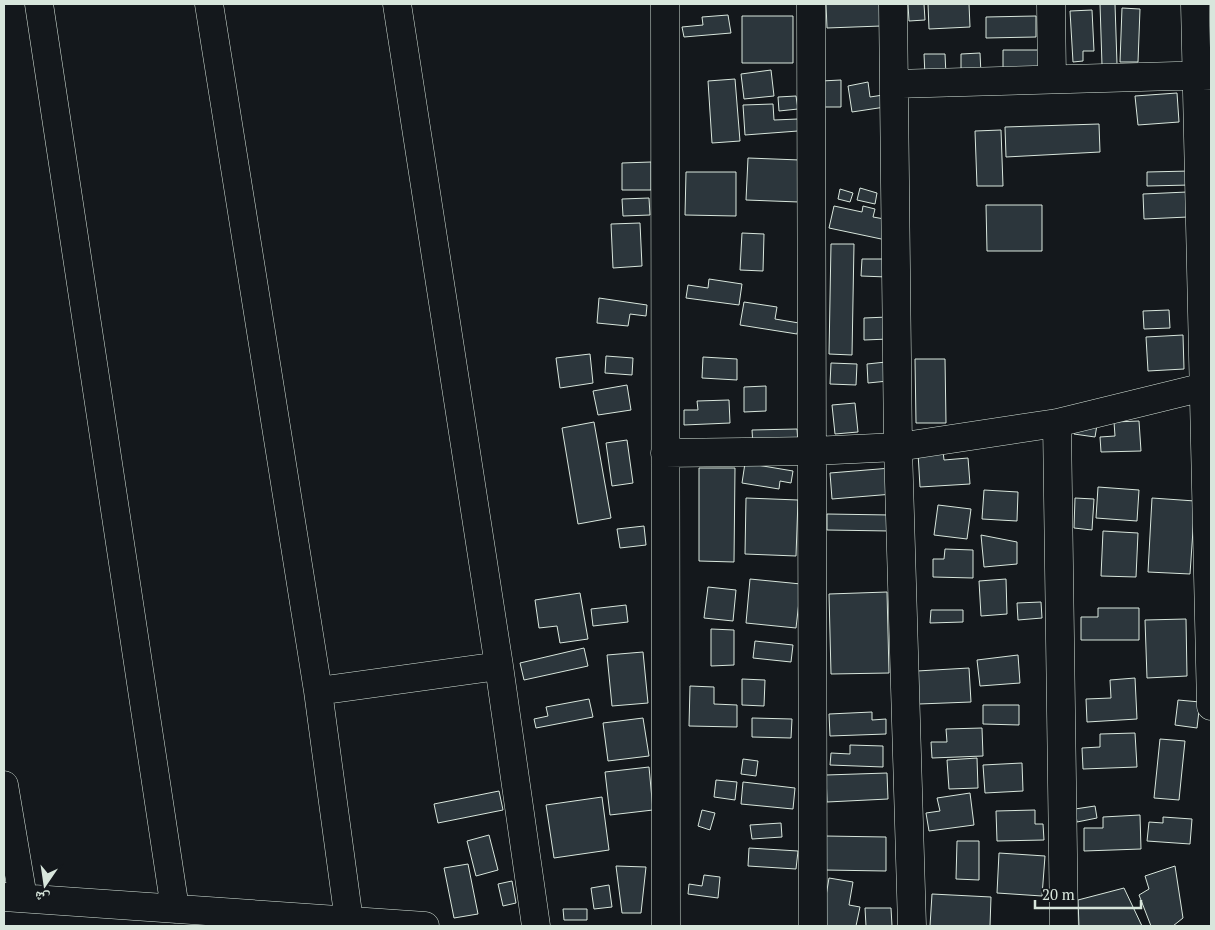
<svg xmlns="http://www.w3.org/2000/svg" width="1215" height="930" font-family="'PT Serif','Noto Naskh Arabic',serif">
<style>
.building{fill:#2c363c;stroke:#d8e6dc}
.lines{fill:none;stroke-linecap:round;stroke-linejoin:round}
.minor-casing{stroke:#d8e6dc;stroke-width:29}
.minor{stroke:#14181c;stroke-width:28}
</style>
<rect width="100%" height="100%" fill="#14181c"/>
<path class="building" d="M826 4H881V26L827 28Z
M908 4H924L925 20 909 21Z
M928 4H969L970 27 929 29Z
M1100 4H1115L1117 64 1102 65Z
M1122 8 1140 9 1138 62H1120Z
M1092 10 1094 51H1083V61L1073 62 1070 11Z
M728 15 731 33 684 37 682 27 703 25 702 17Z
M742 16H793V63H742Z
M1036 16V37L986 38V17Z
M1003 50H1040V70H1003Z
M980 53 981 74H961V54Z
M924 54H945L946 75 925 76Z
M771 70 774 96 744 99 741 74Z
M735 79 740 141 712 143 708 81Z
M841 80V107H821V81Z
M868 82 870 97 883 95 885 107 852 112 848 86Z
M1177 93 1179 122 1138 125 1135 96Z
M796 96 798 109 779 111 778 97Z
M773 104 774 120 798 119V131L745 135 743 105Z
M1099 124 1100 152 1006 157 1005 127Z
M1001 130 1003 186H977L975 131Z
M748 158 800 160 799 202 746 200Z
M651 162V190H622V163Z
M1190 171V185L1147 186V172Z
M686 172H736V216L685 215Z
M860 188 877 193 875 204 857 200Z
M840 189 853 193 850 202 838 199Z
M1187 192 1188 217 1144 219 1143 194Z
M649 198 650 215 623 216 622 199Z
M986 205H1042V251H987Z
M834 206 862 212 863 206 875 209 873 217 890 220 886 240 829 228Z
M640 223 642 266 613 268 611 224Z
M742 233 764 234 763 271 740 270Z
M831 244H854L852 355 829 354Z
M862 259H887V277L861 276Z
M709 279 742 284 739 305 686 298 688 285 708 288Z
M599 298 647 305 646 316 630 314 628 326 597 323Z
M744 302 777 307 775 319 799 323 797 334 740 325Z
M1169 310 1170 328 1144 329 1143 311Z
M888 317 889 339 864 340V318Z
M1183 335 1184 369 1148 371 1146 337Z
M590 354 593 383 560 388 556 358Z
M606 356 633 358 632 375 605 373Z
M703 357 737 359V380L702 378Z
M915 359H945L946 423H916Z
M886 362 888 381 868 383 867 364Z
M831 363 857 364 856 385 830 384Z
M627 385 631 410 598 415 593 391Z
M766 386V411L744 412V387Z
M729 400 730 423 684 425V410H698L697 401Z
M855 403 858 432 835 434 832 405Z
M1139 421 1141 451 1101 452 1100 437 1115 436 1114 422Z
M594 422 611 518 578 524 562 428Z
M1076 422 1097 425 1095 437 1074 434Z
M797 429 798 443 753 446 752 430Z
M627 440 633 483 612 486 606 443Z
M943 451 944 460 968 458 970 484 920 487 918 453Z
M745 463 793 471 791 483 780 481 779 489 742 483Z
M699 468H735L734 562 699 561Z
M891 468 893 494 832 499 830 473Z
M1098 487 1139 490 1137 521 1096 518Z
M984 490 1018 492 1017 521 982 519Z
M746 498 798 500 796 556 745 554Z
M1075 498 1094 499 1092 530 1074 528Z
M1152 498 1195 501 1190 574 1148 572Z
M938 505 971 509 967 539 934 535Z
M827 514 890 515V531L827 530Z
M644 526 646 545 620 548 617 529Z
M1103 531 1138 533 1136 577 1101 576Z
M981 535 1017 542V564L984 567Z
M945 549 973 550V578L933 577V559H944Z
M750 579 801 584 796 628 746 623Z
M1006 579 1007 614 981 616 979 581Z
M708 587 736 590 733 621 704 618Z
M887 592 889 673 831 674 829 594Z
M580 593 588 639 560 643 557 626 539 628 535 600Z
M1041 602 1042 618 1018 620 1017 603Z
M626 605 628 622 593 626 591 609Z
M1098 608H1139V640H1081V617H1098Z
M931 610H963V622L930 623Z
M1186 619 1187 676 1147 678 1145 620Z
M711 629 734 630V665L711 666Z
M755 641 793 645 791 662 753 658Z
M584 648 588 666 524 680 520 663Z
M643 652 648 703 612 706 607 655Z
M1018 655 1020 683 980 686 977 660Z
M969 668 971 702 919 704 917 671Z
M1135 678 1137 719 1087 722 1086 699 1111 698 1110 680Z
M742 679 765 680 764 706 742 705Z
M690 686 714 687V704L737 705V727L689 726Z
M589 699 593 717 536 728 534 719 548 716 546 707Z
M1178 700 1200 702 1197 728 1175 725Z
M983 705H1019V725L983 724Z
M872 712V720L886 719V734L830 736 829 714Z
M643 718 649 756 608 761 603 723Z
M752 718 792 719 791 738 752 737Z
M982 728 983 756 932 758 931 742H947L946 729Z
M1135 733 1137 767 1083 769 1082 748 1100 747V734Z
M1160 739 1185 741 1179 800 1154 798Z
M850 745 883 746V767L830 765 831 753 850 754Z
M977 758 978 788 949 789 947 760Z
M743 759 758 761 756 776 741 774Z
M1022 763 1023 791 985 793 983 765Z
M649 767 653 810 610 815 605 772Z
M887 773 888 799 827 802 826 775Z
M716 780 737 782 735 800 714 797Z
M743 782 795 788 793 809 741 804Z
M499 791 503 810 438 823 434 804Z
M970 793 974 825 929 831 926 813 940 811 937 798Z
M602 797 609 850 554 858 546 805Z
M1095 806 1097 818 1077 822 1075 809Z
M702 810 715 813 710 830 698 826Z
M1035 810V824H1043L1044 840 997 841 996 811Z
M1140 815 1141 849 1084 851V828H1103V817Z
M1163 817 1192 819 1190 844 1147 841 1149 822 1163 823Z
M781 823 782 837 752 839 750 825Z
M489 835 498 870 476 876 467 841Z
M825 836 886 837V871L824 870Z
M957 841H979V880L956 879Z
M749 848 798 851 796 869 748 866Z
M999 853 1045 856 1042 896 997 893Z
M468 864 478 914 454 918 444 868Z
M616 866 646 867 641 913H622Z
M1175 866 1183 918 1173 926H1151L1139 895 1149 889 1145 876Z
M704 875 720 877 718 898 688 894 689 884 702 886Z
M829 878 853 882 849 905 860 907 856 926H821Z
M512 881 516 903 503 906 498 884Z
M609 885 612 907 594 909 591 888Z
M1124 888 1142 926H1079L1078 900Z
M932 894 991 897 990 926H930Z
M865 908H891L892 926H866Z
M563 909H587V920H564Z"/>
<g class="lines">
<g class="minor-casing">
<path id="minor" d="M39 4 175 909
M209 4 318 691 349 921
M397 4 499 666 536 926
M665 4 666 926
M811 4 813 926
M893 4 898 447 912 926
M1051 4 1052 79
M1195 4 1211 706
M894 84 1211 75
M1057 423 1064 926
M665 453 812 451 898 447 1057 423 1204 387
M318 691 499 666
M4 785 23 898
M4 897 425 926"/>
</g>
<use href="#minor" class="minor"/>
</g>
<rect width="1215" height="930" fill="none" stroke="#d8e6dc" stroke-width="10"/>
<g transform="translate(45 885) rotate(193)" stroke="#14181c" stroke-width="4" paint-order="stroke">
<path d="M0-4L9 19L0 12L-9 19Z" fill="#d8e6dc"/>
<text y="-8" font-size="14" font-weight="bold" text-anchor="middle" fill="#d8e6dc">ش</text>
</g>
<path d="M1035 900v8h106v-8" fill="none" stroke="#d8e6dc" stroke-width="2.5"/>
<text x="1042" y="900" font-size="15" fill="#d8e6dc" stroke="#14181c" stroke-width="4" paint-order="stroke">20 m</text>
</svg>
